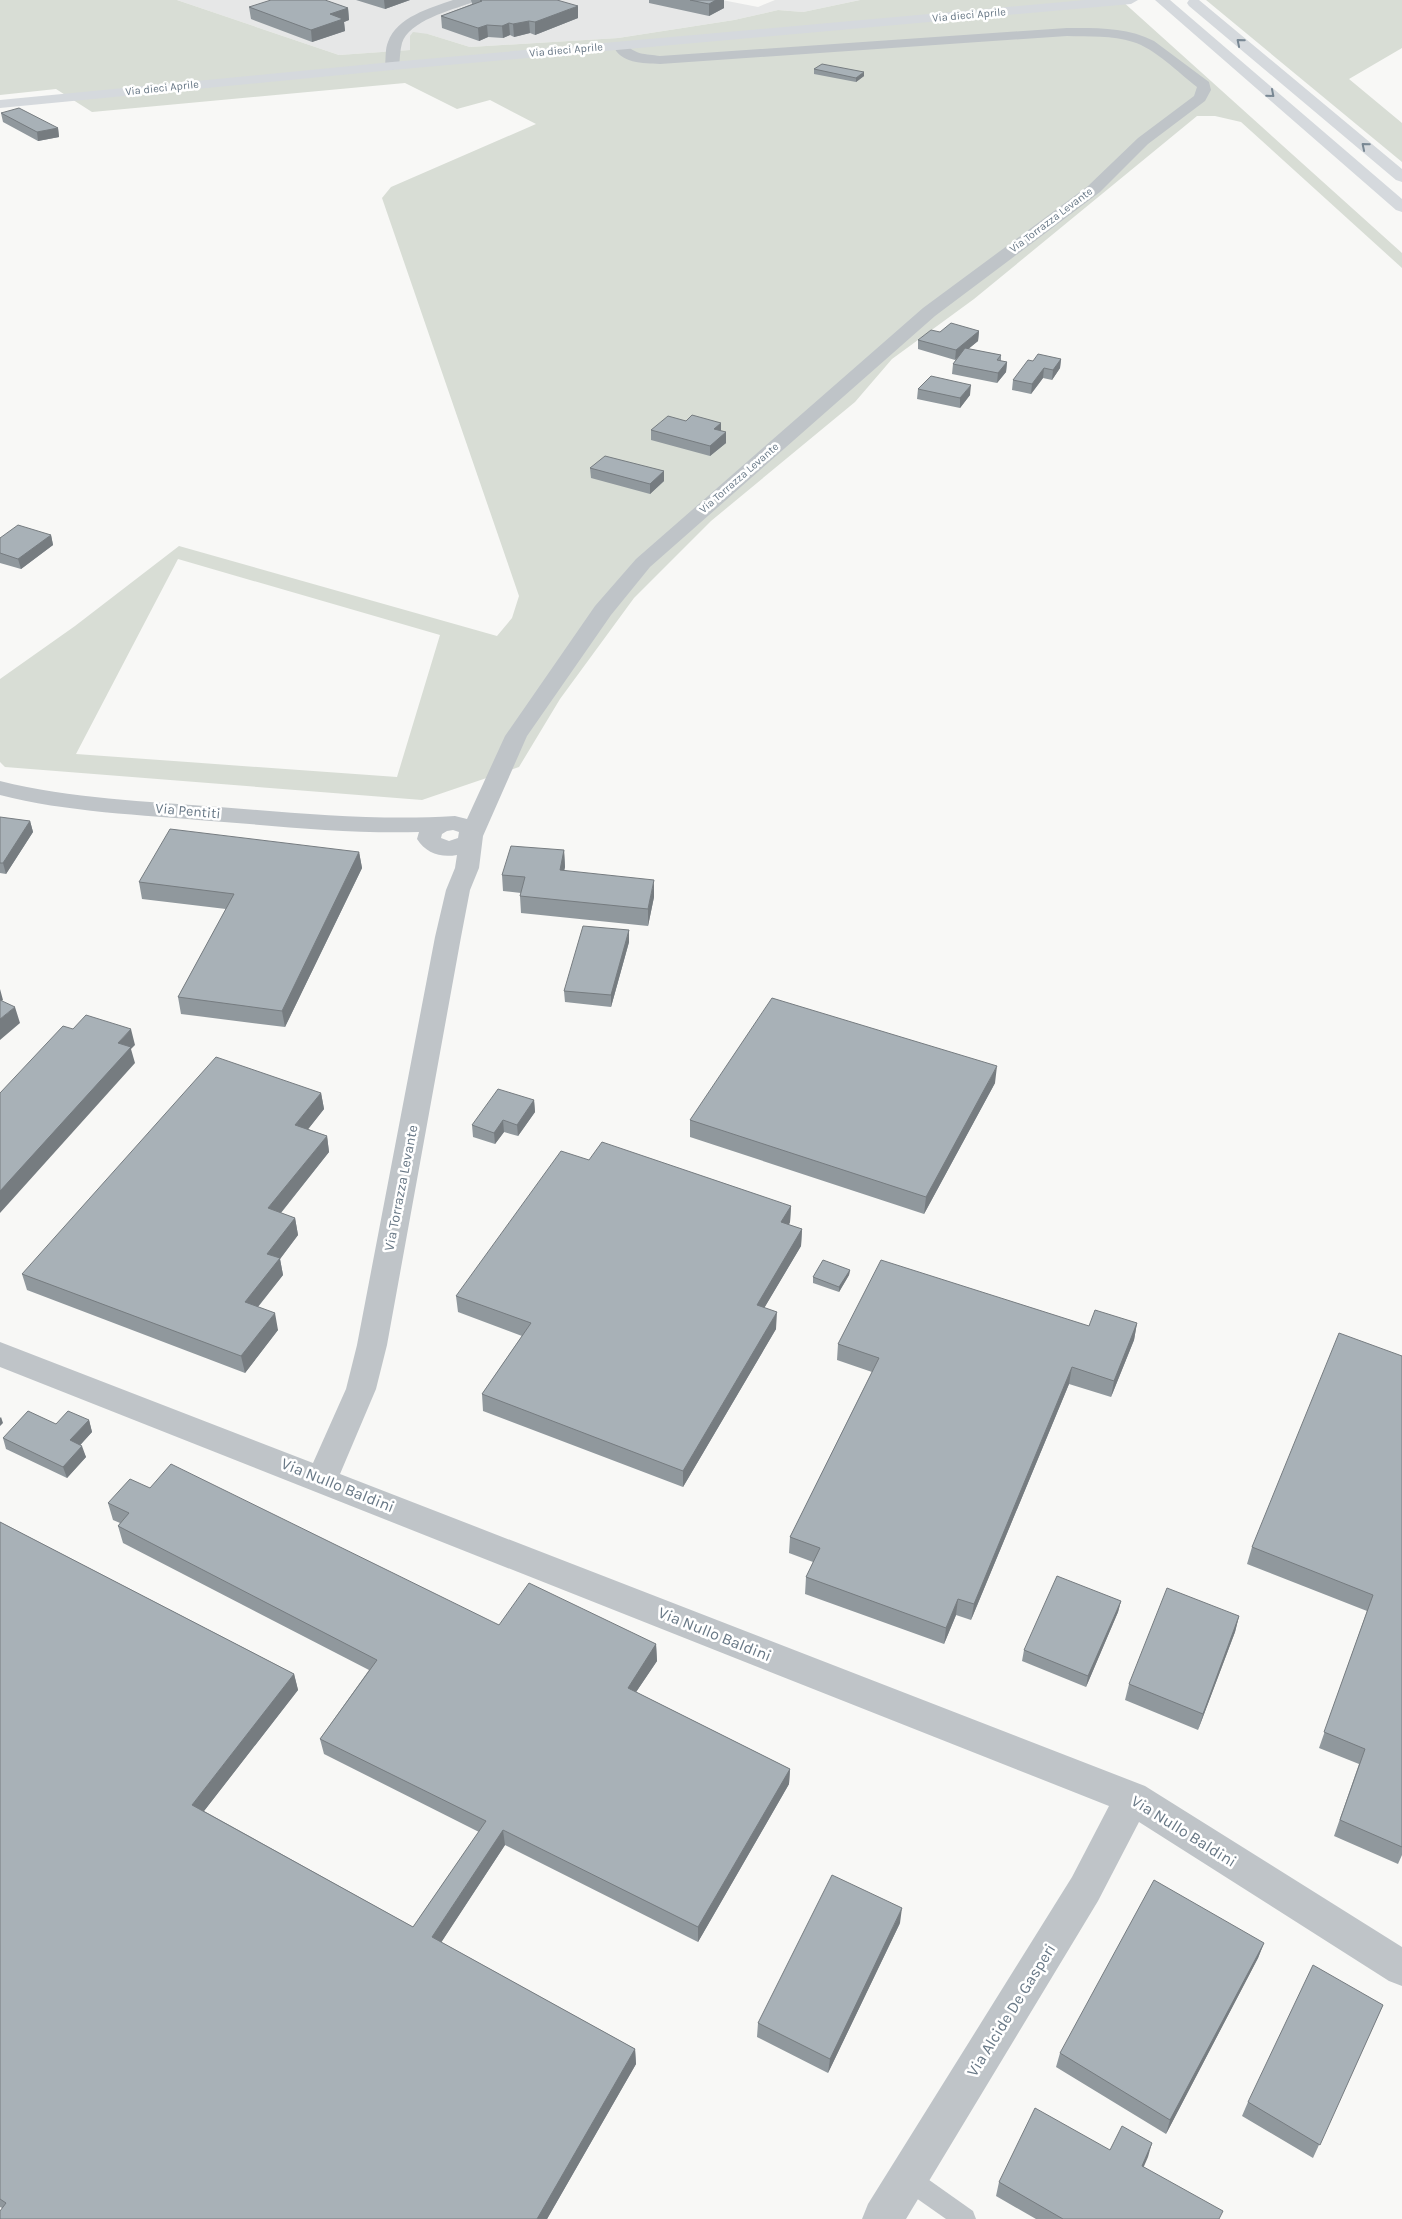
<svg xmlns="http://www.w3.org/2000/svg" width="1402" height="2219" font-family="Karla,sans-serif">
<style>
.built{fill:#e6e7e7}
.green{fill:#d8ddd5;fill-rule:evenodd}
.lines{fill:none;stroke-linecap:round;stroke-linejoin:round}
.service{fill:#bfc4c8;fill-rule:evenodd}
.minor{fill:#bfc4c8;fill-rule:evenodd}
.secondary{fill:#d5d9dd;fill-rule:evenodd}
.motorway{fill:#d5d9dd;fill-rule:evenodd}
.wall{fill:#90989d}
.shaded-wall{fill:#767c80}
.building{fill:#a8b1b7;stroke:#767c80}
.oneway{stroke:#788793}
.labels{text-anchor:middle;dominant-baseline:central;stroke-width:5;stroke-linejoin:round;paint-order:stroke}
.far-street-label{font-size:11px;fill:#687886;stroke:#fff}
.street-label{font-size:14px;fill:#687886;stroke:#fff}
.near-street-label{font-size:16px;fill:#687886;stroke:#fff}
</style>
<rect width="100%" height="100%" fill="#f8f8f6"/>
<path class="built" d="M177 0H722L758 7 775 0H860L803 12 778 10 734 20 618 38 470 47 428 34 410 45 411 50 339 55Z"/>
<path class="green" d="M0 0H177L339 55 410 50V36L413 32 428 34 470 47 618 38 734 20 778 10 803 12 860 0H1121L1402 253V268L1241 122 1215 116H1197L974 299 892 359 855 402 711 521 634 598 560 699 519 767 422 800 5 767 0 762V679L75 626 179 546 497 636 512 618 519 596 382 198 391 187 536 124 490 100 457 109 405 83 92 112 56 89 0 95ZM178 559 440 635 397 777 76 754Z
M1206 0H1402V48L1349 79 1402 123V162Z"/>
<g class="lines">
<path class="service" d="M907 2167 915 2170 973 2211 976 2219H946L899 2186 896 2178 899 2170Z"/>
<path class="minor" d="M453 0H473L471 3C451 10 409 21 402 43 400 50 400 58 399 66L392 70 387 69 385 66C386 58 385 49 388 42 397 17 430 8 453 0Z
M1067 28C1097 28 1127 27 1154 41L1209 82 1211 90 1205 101 1148 144 1100 192 935 316 650 567 611 615 527 736 483 836 479 868 470 890 461 937 387 1345 376 1389 340 1474 1145 1786 1402 1947V1986L1389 1981 1139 1822 1098 1901 906 2219H862L868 2204 1072 1877 1109 1806 0 1367V1342L313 1463 346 1389 357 1345 435 937 446 890 455 868 457 855C440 858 426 853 417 839L419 832C349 834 280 826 211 821 143 815 65 812 0 795V781C71 799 146 801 219 807 298 813 376 821 455 816L467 819 505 736 595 606 636 559 923 308 1088 186 1138 138 1194 96 1197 87C1179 73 1154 48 1133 42 1112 35 1089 37 1067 36L660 64C643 63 620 64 613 45L615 42H625C633 55 646 54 660 56ZM453 830 459 832 458 838 449 841 441 838 442 834 447 831Z"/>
<path class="secondary" d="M1085 0H1138L1131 4 392 70 0 108V100L392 62Z"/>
<path class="motorway" d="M1155 0H1170L1402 199V212L1396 210Z
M1189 0H1199L1402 169V182L1396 180 1189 6 1187 3Z"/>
</g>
<path class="wall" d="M356 0H410L385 9Z
M471 0H557L578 18 535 35 530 33 514 37 510 35 503 38 488 37 479 41 442 28 441 16 472 4Z
M649 0H724V8L709 16 649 3Z
M249 7 348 8 349 20 344 22 345 31 312 42 251 19Z
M814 69 864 76 856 82 814 74Z
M1 113 58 128 59 137 38 141 3 122Z
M979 331 978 341 968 349 1001 355V361L1007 362 1006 372 997 383 952 374 953 364 958 357 955 360 918 349V340L940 332Z
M1061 359 1060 368 1052 380 1043 378 1031 394 1012 390 1013 380 1033 361Z
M918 389 970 395 960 408 917 399Z
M686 421 721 423V431L726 443 710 456 651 440V430Z
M590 468 664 471V481L650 494 591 478Z
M51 535 53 545 21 569 0 563V538Z
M0 818 30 821 33 832 6 874 0 873Z
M564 850 565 867 564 870 654 897 648 926 521 913 520 896 521 893 503 891 502 875Z
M359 852 362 868 285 1027 181 1014 178 997 226 909 142 899 139 882Z
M629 930V942L611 1007 565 1002 564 991Z
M995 1083 924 1214 690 1137V1120Z
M321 1093 324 1109 308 1129 327 1136 329 1152 281 1213 295 1218 298 1235 280 1259 283 1275 258 1307 278 1330 245 1373 27 1290 22 1274Z
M534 1100 535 1112 518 1136 504 1132 495 1144 473 1137 472 1125Z
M589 1160 791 1206 790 1222 789 1225 802 1229 801 1246 764 1308 776 1329 683 1487 483 1411 482 1394 522 1336 458 1312 456 1296Z
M850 1270 849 1275 839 1292 813 1283V1277Z
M1137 1323 1134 1340 1111 1397 1069 1384 971 1620 956 1615 944 1644 805 1594 806 1577 813 1562 789 1553 790 1537 872 1372 837 1360 838 1344Z
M1402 1356V1855L1398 1864 1334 1836 1359 1764 1319 1748 1367 1611 1247 1564 1252 1547Z
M89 1420 92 1432 80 1445 86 1457 67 1478 6 1449 3 1438 56 1424Z
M150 1488 499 1625 656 1644 657 1661 636 1692 790 1769 789 1784 698 1942 505 1845 441 1942 635 2049 636 2064 547 2219H0L2 2208 0 2207V1522L294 1674 298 1690 204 1811 413 1927 479 1832 324 1754 320 1739 369 1670 123 1543 118 1526 120 1523 113 1520 108 1503Z
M1121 1601 1118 1612 1086 1687 1022 1661 1024 1650Z
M1239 1616 1235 1632 1198 1730 1125 1700 1129 1684Z
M900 1923 828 2073 757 2037 758 2023Z
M1264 1943 1258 1958 1166 2134 1056 2067 1060 2053Z
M1383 2005 1313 2158 1242 2116 1248 2102Z
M1152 2143 1143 2167 1219 2219H1036L996 2196 999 2182 1110 2150Z"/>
<path class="shaded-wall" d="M384 0H410L385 9Z
M716 0H724V8L709 16V4Z
M578 6V18L535 35V22Z
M348 8 349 20 344 22 345 31 312 42 311 30 330 14Z
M529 21 530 33 514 37 513 24Z
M509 23 510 35 503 38 502 26Z
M487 25 488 37 479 41 478 28Z
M864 72V76L856 82V78Z
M58 128 59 137 38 141 37 132Z
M979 331 978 341 955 360 956 350Z
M1061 359 1060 368 1052 380 1053 370Z
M1007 362 1006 372 997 383 998 373Z
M1044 368 1043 378 1031 394 1032 384Z
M971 385 970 395 960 408V398Z
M721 423V433L714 429Z
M726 432V443L710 456V446Z
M664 471V481L650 494V484Z
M51 535 53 545 21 569 18 559Z
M30 821 33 832 6 874 3 863Z
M564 850 565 867 561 886 560 870Z
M359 852 362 868 285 1027 282 1011Z
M654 880V897L648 926V909Z
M629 930V942L611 1007V995Z
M0 989 3 1000 0 1002Z
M15 1007 20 1023 0 1040V1019Z
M131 1029 135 1045 131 1049 135 1063 0 1213V1191L118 1043Z
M997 1066 995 1083 924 1214 926 1197Z
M321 1093 324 1109 298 1142 295 1125Z
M534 1100 535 1112 518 1136 517 1125Z
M503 1120 504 1132 495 1144 494 1133Z
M327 1136 329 1152 271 1225 268 1208Z
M791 1206 790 1222 781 1239V1222Z
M295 1218 298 1235 280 1259 283 1275 248 1319 245 1302 267 1254Z
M802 1229 801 1246 756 1322 757 1305Z
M850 1270 849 1275 839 1292V1287Z
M777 1312 776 1329 683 1487V1471Z
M275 1313 278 1330 245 1373 241 1356Z
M1137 1323 1134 1340 1111 1397 1114 1381Z
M1072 1367 1069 1384 971 1620 974 1604Z
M1 1417 3 1423 0 1426V1418Z
M89 1420 92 1432 74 1452 70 1440Z
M82 1446 86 1457 67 1478 63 1467Z
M958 1599 956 1615 944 1644 946 1628Z
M1121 1601 1118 1612 1086 1687 1088 1676Z
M1239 1616 1235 1632 1198 1730 1203 1714Z
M656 1644 657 1661 628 1704V1688Z
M294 1674 298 1690 197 1820 192 1805Z
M790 1769 789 1784 698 1942V1927Z
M503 1830 505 1845 435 1952 432 1937Z
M902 1908 900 1923 828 2073 830 2059Z
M1264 1943 1258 1958 1166 2134 1170 2120Z
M635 2049 636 2064 547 2219H537Z
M1152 2143 1148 2157 1138 2180 1142 2166Z"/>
<path class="building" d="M271 0H325L348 8 330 14 343 19 311 30 249 7Z
M480 0H557L578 6 535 22 529 21 513 24 509 23 502 26 487 25 478 28 441 16 482 1Z
M690 0H716L709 4Z
M822 64 864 72 856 78 814 69Z
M19 108 58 128 37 132 1 113Z
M951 323 979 331 956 350 918 340 931 330 940 332Z
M965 348 1001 355 997 360 1007 362 998 373 953 364Z
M1038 354 1061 359 1053 370 1044 368 1032 384 1013 380 1028 360 1033 361Z
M931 376 971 385 960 398 918 389Z
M692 415 721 423 714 429 726 432 710 446 651 430 668 416 686 421Z
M605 456 664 471 650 484 590 468Z
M18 525 51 535 18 559 0 553V538Z
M0 817 30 821 3 863H0Z
M170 829 359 852 282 1011 178 997 234 894 139 882Z
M511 846 564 850 560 870 654 880 648 909 520 896 525 877 502 875Z
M583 926 629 930 611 995 564 991Z
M772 998 997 1066 926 1197 690 1120Z
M0 1000 15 1007 0 1019Z
M86 1015 131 1029 118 1043 131 1047 0 1191V1093L63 1026 73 1029Z
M216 1057 321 1093 295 1125 327 1136 268 1208 295 1218 267 1254 280 1258 245 1302 275 1313 241 1356 22 1274Z
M498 1089 534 1100 517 1125 503 1120 494 1133 472 1125Z
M602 1142 791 1206 781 1222 802 1229 757 1305 777 1312 683 1471 482 1394 531 1323 456 1296 561 1151 589 1160Z
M823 1260 850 1270 839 1287 813 1277Z
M881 1260 1089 1326 1095 1310 1137 1323 1114 1381 1072 1367 974 1604 958 1599 946 1628 806 1577 820 1548 790 1537 879 1358 838 1344Z
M1339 1333 1402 1356V1847L1340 1820 1365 1749 1324 1732 1373 1595 1252 1547Z
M28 1411 56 1424 68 1411 89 1420 70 1440 82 1446 63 1467 3 1438Z
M171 1464 499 1625 529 1583 656 1644 628 1688 790 1769 698 1927 503 1830 432 1937 635 2049 537 2219H0V2211L6 2203 0 2199V1522L294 1674 192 1805 413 1927 486 1821 320 1739 377 1660 118 1526 129 1513 108 1503 130 1479 150 1488Z
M1057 1576 1121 1601 1088 1676 1024 1650Z
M1167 1588 1239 1616 1203 1714 1129 1684Z
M832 1875 902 1908 830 2059 758 2023Z
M1154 1880 1264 1943 1170 2120 1060 2053Z
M1313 1965 1383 2005 1320 2145 1248 2102Z
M1035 2108 1110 2150 1122 2126 1152 2143 1142 2166 1223 2211 1219 2219H1063L999 2182Z"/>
<defs><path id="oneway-chevron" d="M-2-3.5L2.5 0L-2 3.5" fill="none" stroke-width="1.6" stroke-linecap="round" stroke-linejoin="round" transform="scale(1.25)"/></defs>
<g class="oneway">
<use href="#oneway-chevron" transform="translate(1240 42) rotate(-140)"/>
<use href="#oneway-chevron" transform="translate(1271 94) rotate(41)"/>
<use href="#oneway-chevron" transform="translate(1365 146) rotate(-140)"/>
</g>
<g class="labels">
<g class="far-street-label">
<text transform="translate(969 15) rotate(-5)">Via dieci Aprile</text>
<text transform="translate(566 50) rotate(-5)">Via dieci Aprile</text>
<text transform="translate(162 88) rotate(-6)">Via dieci Aprile</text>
<text transform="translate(1051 220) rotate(-37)">Via Torrazza Levante</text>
<text transform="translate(739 478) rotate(-41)">Via Torrazza Levante</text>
</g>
<g class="street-label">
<text transform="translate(188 811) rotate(5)">Via Pentiti</text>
<text transform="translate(401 1188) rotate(-79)">Via Torrazza Levante</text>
</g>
<g class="near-street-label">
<text transform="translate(338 1485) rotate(22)">Via Nullo Baldini</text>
<text transform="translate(715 1634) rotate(22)">Via Nullo Baldini</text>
<text transform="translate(1184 1831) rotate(32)">Via Nullo Baldini</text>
<text transform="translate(1011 2010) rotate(-58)">Via Alcide De Gasperi</text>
</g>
</g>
</svg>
